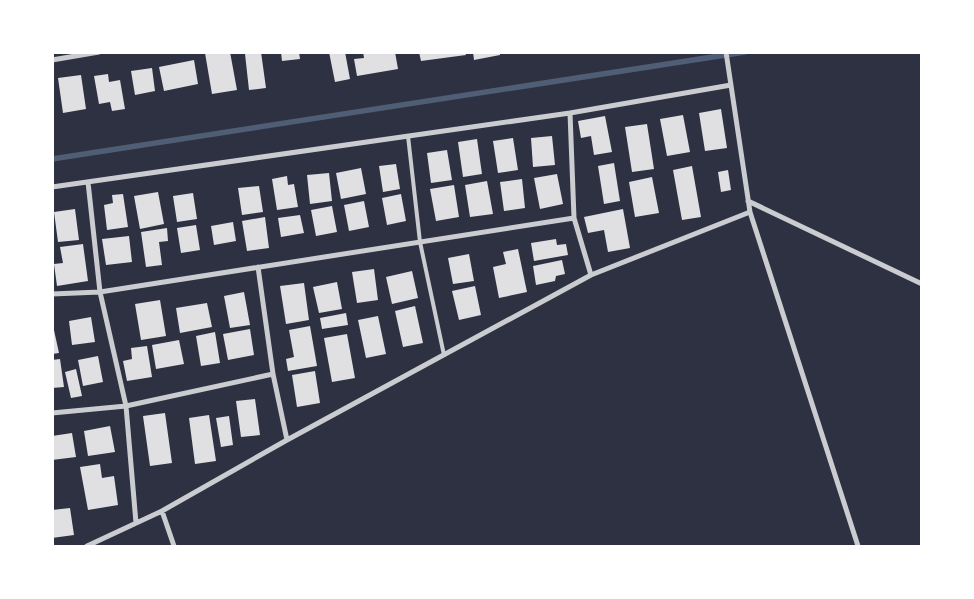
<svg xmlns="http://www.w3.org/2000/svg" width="974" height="599" font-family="'DejaVu Sans',sans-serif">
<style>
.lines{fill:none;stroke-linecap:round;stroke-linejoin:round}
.stream{stroke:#4f5d75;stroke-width:5.5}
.building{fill:#e0e0e3}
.service{stroke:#caccd0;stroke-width:4}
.minor{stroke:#caccd0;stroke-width:5}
</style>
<rect width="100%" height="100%" fill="#2d3142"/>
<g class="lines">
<path class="stream" d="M52 159 745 52"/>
</g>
<path class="building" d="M230 52 237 90 212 94 205 53Z
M261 52 266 88 249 90 245 54Z
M281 52H299L300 59 282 61Z
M329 52H345L350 79 335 82Z
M363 52H395L398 69 357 76 354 59 364 58Z
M419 52H465L466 55 421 61Z
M473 52H500V55L474 60Z
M194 60 198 84 164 91 159 67Z
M152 68 155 91 135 95 131 71Z
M108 74 109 82 120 80 125 109 112 111 110 102 99 104 94 76Z
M81 75 86 109 63 113 58 78Z
M721 109 727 148 705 151 699 113Z
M683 115 690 152 667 156 660 119Z
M605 116 612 152 594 155 591 136 581 138 578 121Z
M647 124 654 169 632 172 625 127Z
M552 136 555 165 533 167 531 138Z
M513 138 518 170 498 173 493 141Z
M477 139 482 174 463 177 458 142Z
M447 150 452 180 431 183 427 153Z
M614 163 620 201 604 204 598 166Z
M396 164 400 189 383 192 379 166Z
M692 166 701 217 682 220 673 170Z
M361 168 366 194 341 199 336 173Z
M728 170 731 190 721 192 718 172Z
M329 173 332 201 310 204 307 175Z
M557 174 563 204 540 209 534 178Z
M287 176 288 185 294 184 298 207 277 210 272 179Z
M652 177 659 213 635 217 629 182Z
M522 179 525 208 504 211 500 182Z
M487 181 493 214 470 217 465 185Z
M454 185 459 217 436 221 430 189Z
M259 186 263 212 242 215 238 188Z
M158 192 164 224 140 229 134 196Z
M193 193 197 219 177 222 173 196Z
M123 194 128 227 107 230 104 205 113 203 112 195Z
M401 194 406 221 387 225 382 198Z
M364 201 369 227 349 231 344 205Z
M332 206 337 232 316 236 311 210Z
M75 209 79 240 58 242 54 212Z
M623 209 630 248 608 252 604 230 588 233 584 217Z
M300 215 304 233 281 237 278 218Z
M265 217 269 248 247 251 242 221Z
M233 222 236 241 214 245 211 226Z
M196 225 200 250 181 253 177 228Z
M167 228 168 241 159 242 162 265 146 267 141 232Z
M129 236 132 262 106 265 102 239Z
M556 239 557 245 566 244 568 255 534 261 531 243Z
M83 244 88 281 57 286 54 264 63 263 60 247Z
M518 249 527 292 499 298 493 267 506 264 503 252Z
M469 254 474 281 453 284 448 258Z
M562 260 565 274 556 276 555 281 536 285 533 266Z
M374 269 378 300 357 303 352 272Z
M412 271 418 298 392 304 386 277Z
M337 282 342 309 319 313 313 287Z
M304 283 309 320 286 324 280 286Z
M475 286 481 315 459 320 452 291Z
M244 292 250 325 230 328 224 296Z
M160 300 166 336 141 340 135 304Z
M207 303 212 327 180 333 176 308Z
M415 306 423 343 403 347 395 311Z
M346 313 348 325 322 329 320 318Z
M378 316 386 354 366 358 358 320Z
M91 317 95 342 72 345 69 321Z
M52 321 59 353 52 354Z
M310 326 317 366 288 371 286 359 294 357 289 330Z
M250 329 254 355 228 360 223 334Z
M215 332 220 363 201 366 196 336Z
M347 334 355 378 332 382 324 338Z
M179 340 184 364 156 369 152 345Z
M147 346 152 377 127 381 123 361 132 359 131 348Z
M98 356 103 382 83 386 78 360Z
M60 359 64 387 52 388V360Z
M76 369 82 396 71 398 65 372Z
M315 371 320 403 297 407 292 375Z
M255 399 260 435 241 437 236 401Z
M165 413 172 463 150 466 143 416Z
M209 415 216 461 195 464 189 418Z
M229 416 233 445 221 447 216 418Z
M110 426 115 452 88 456 84 431Z
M72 433 76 457 52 460V436Z
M100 464 102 478 114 476 118 505 88 510 80 467Z
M70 508 74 535 52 538V510Z"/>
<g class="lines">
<path class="service" d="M408 136 420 242 444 355"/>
<path class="minor" d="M726 52 750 212 858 546
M52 60 99 52
M88 182 100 292 126 406 136 523
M52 187 570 113
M748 201 922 284
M574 218 570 113 731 85
M258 267 273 374 287 440
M52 294 100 292 574 218 591 275
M52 413 126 406 273 374
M162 511 174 546
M87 546 162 511 287 440 591 275 750 212"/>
</g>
<rect width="974" height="599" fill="none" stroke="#ffffff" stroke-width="108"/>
</svg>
